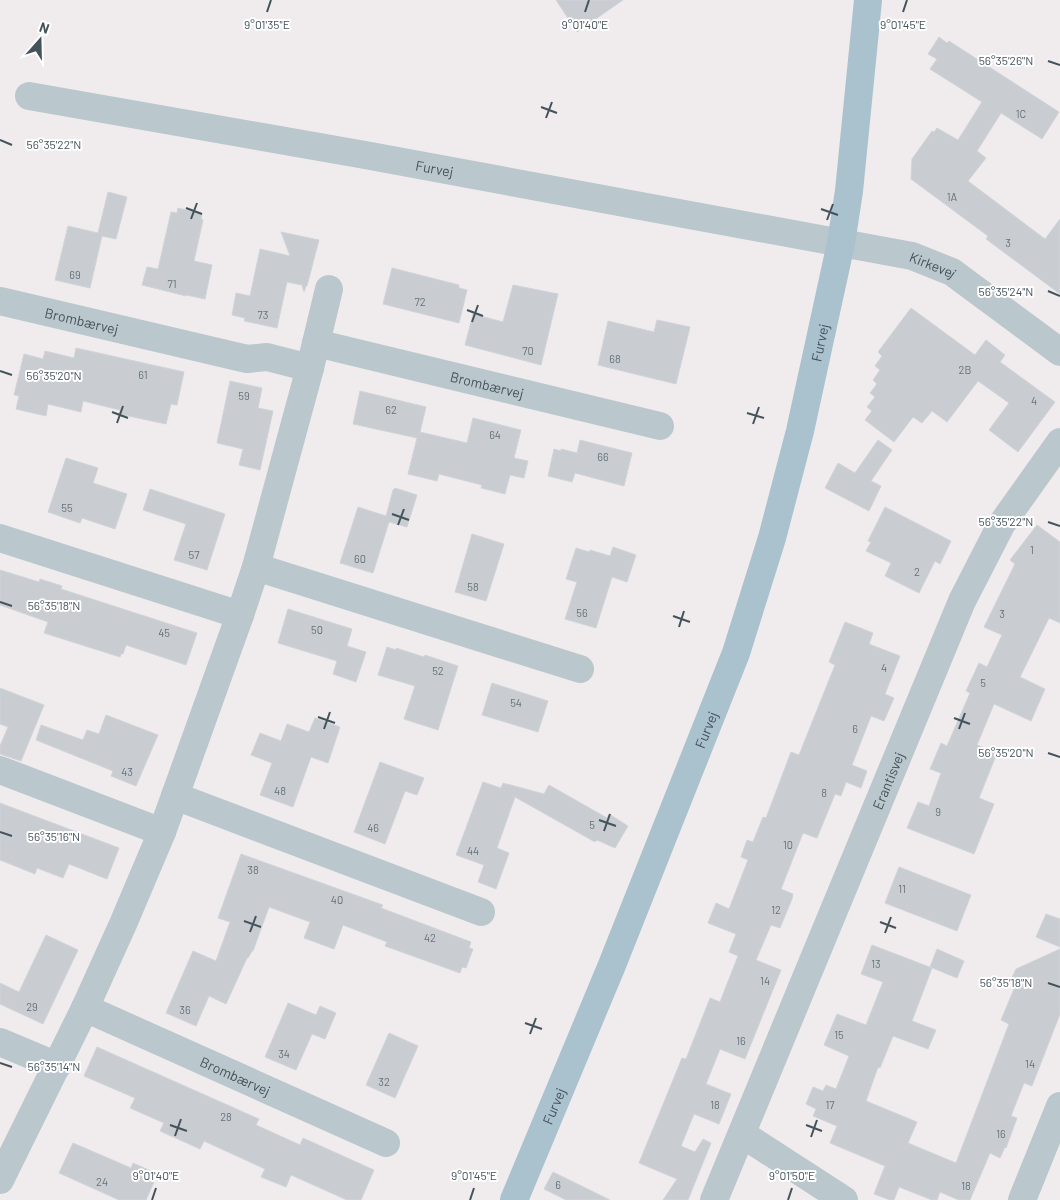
<svg xmlns="http://www.w3.org/2000/svg" width="1060" height="1200" font-family="Barlow,sans-serif">
<style>
.building{fill:#c9cdd2;stroke:#d0d4d9}
.lines{fill:none;stroke-linecap:round;stroke-linejoin:round}
.minor{stroke:#bac7cd;stroke-width:28}
.major{stroke:#aac1ce;stroke-width:28}
.ticks{fill:none;stroke:#44535b;stroke-width:2}
.labels{text-anchor:middle;dominant-baseline:central;stroke-width:4;stroke-linejoin:round;paint-order:stroke}
.number-label{font-size:11px;fill:#657279}
.street-label{font-size:14px;fill:#44535b;stroke:#fff}
.ticks-label{font-size:12px;text-anchor:middle;fill:#44535b;stroke:#fff;stroke-width:4;stroke-linejoin:round;paint-order:stroke}
</style>
<rect width="100%" height="100%" fill="#f0eced"/>
<path class="building" d="M556 0H623L577 32Z
M939 37 947 43 949 41 1059 112 1042 139 1001 113 977 151 986 158 968 181 1045 239 1060 219V294L986 239 988 236 911 179 912 159 932 131 934 132 937 128 958 140 982 102 930 69 937 59 928 54Z
M108 192 127 197 116 239 102 236 90 288 55 280 68 226 98 233Z
M178 208 202 214 201 219 203 220 194 261 212 265 205 299 186 295V296L142 285 147 267 158 269 171 212 177 213Z
M281 232 319 240 307 286H306L304 292 302 285 287 282 277 328 244 321 245 318 232 315 236 293 250 296 260 249 290 256Z
M392 268 459 285V288L467 290 459 323 383 304Z
M513 285 558 294 541 365 465 345 473 314 503 322Z
M911 308 975 355 986 340 1005 355 1000 362 1055 402 1018 452 989 430 1009 403 978 381 947 422 932 411 922 423 913 417 894 442 865 420 872 411 867 407 875 397 870 393 877 384 873 380 880 370 875 366 882 356 878 352Z
M657 320 690 327 676 384 598 365 608 321 654 332Z
M76 348 184 372 177 405 171 404 166 424 119 414 120 410 83 401 81 412 48 404 46 416 16 409 19 396 14 395 24 354 43 359 45 351 74 358Z
M230 381 262 388 258 408 273 411 260 470 239 465 243 449 217 443Z
M360 391 426 407 420 432 467 443 473 418 521 430 514 458 528 461 524 478 510 475 505 494 481 488 482 485 439 474 437 481 408 474 417 438 353 424Z
M580 440 632 453 624 486 575 473 572 482 548 476 554 449 561 451V449L577 453Z
M878 440 892 450 871 481 881 486 869 511 825 488 838 463 855 473Z
M66 458 98 468 93 483 127 494 115 529 82 518 80 523 48 512Z
M395 488 417 495 407 527 389 522 373 573 340 563 358 507 386 516 393 490Z
M150 489 225 514 207 570 174 560 186 524 143 510Z
M885 507 951 541 940 564 935 561 919 593 885 576 891 563 866 551 871 542 868 541Z
M1037 525 1060 542V623L1049 618 1020 677 1045 689 1031 721 994 704 977 745 997 753 979 798 994 804 974 854 907 828 918 802 929 806 941 773 930 769 941 743 947 746 970 693 966 691 979 663 987 667 1002 635 984 627 1015 564 1010 560Z
M472 534 504 544 486 601 455 592Z
M613 547 636 555 627 582 612 577 596 628 565 619 577 582 566 579 576 548 589 552 590 550 610 556Z
M0 570 39 582 40 579 62 586 61 589 197 633 186 665 126 645 123 654H121L120 657 44 633 48 622 0 605Z
M288 609 352 629 347 646 366 652 356 682 333 674 337 661 278 643Z
M845 622 873 633 869 644 900 656 885 694 894 698 884 721 871 716 852 765 867 771 861 788 846 782 841 796 835 794 817 838 803 833 781 889 793 894 792 899 780 928 771 925 756 960 781 970 745 1059 720 1049 706 1084 731 1094 719 1124 694 1114 681 1146 695 1152 703 1139 711 1143 688 1200H663L677 1179 639 1163 682 1058 686 1059 710 998 720 1002 738 956 729 952 736 934 708 923 716 903 729 909 748 860 741 857 747 840 753 842 763 817 766 818 791 752 799 755 835 665 829 662Z
M387 647 396 650V648L424 657 425 655 458 666 438 730 404 719 415 686 378 675Z
M492 683 548 701 538 732 482 715Z
M0 688 44 705 21 761 0 754V746L8 727 0 724Z
M106 715 158 735 136 786 111 776 113 771 36 740 41 725 83 740 87 730 99 734Z
M315 718 340 727 328 763 311 757 293 807 260 795 272 763 251 755 260 733 281 741 287 724 309 732Z
M380 762 424 778 417 795 405 791 385 844 354 832Z
M483 782 501 788 503 783 544 794 549 785 607 818 609 814 628 826 615 848 597 840 595 842 515 797 497 848 509 853 496 889 478 882 484 865 456 855Z
M0 803 119 848 107 879 69 864 63 878 37 868 35 874 0 860Z
M241 854 383 905 381 908 471 942 469 948 473 949 466 968 462 967 460 973 385 946 387 942 343 925 334 949 304 938 310 922 269 907 253 951H252L248 958H247L226 1004 209 996 196 1026 166 1013 193 951 216 961 230 922 218 918Z
M899 867 971 895 957 931 885 903Z
M1046 914 1060 919V947L1036 937Z
M46 935 78 950 43 1024 0 1004V983L19 992Z
M872 945 932 968 912 1021 936 1030 928 1049 893 1036 880 1068 878 1067 866 1101 917 1122 908 1143 956 1163 1009 1024 1001 1020 1014 989 1010 982 1016 969 1060 949V1014L1032 1086 1024 1083 1011 1116 1017 1118 1006 1148 1005 1147 1000 1158 990 1153 970 1200H959L940 1192 937 1200H932L899 1187 894 1200H890L874 1194 885 1166 830 1143 837 1126 813 1116 816 1109 806 1104 813 1087 823 1091 826 1085 836 1089 849 1056 824 1045 837 1014 866 1025 883 982 861 974Z
M937 949 964 961 957 978 930 967Z
M288 1003 316 1015 320 1006 336 1013 325 1039 312 1034 296 1070 265 1057Z
M389 1033 418 1046 395 1098 366 1085Z
M97 1047 259 1119 256 1125 300 1145 303 1138 374 1170 361 1200H347L291 1175 286 1187 261 1177 265 1169 204 1141 200 1149 160 1131 164 1123 130 1108 135 1098 84 1076Z
M73 1143 131 1168 133 1163 153 1172 150 1180 154 1182 146 1200H119L59 1173Z
M553 1172 610 1200H566L544 1189Z"/>
<g class="lines">
<g class="minor">
<path id="s1" d="M29 96 365 155 912 256 952 272 1060 352"/>
<path id="s2" d="M0 301 247 359 267 357 310 368"/>
<path id="s3" d="M316 343 660 426"/>
<path d="M0 538 240 615"/>
<path d="M256 567 580 669"/>
<path d="M0 770 162 832"/>
<path d="M175 796 481 912"/>
<path id="s4" d="M85 1008 386 1143"/>
<path d="M0 1042 57 1066"/>
<path d="M742 1134 844 1200"/>
<path d="M0 1180 85 1008 123 924 162 832 240 615 256 567 310 368 329 289"/>
<path id="s5" d="M714 1200 962 601 1001 525 1060 442"/>
<path d="M1022 1200 1060 1106"/>
</g>
<path class="major" id="s6" d="M514 1200 612 965 736 653 772 538 800 431 841 243 849 191 868 0"/>
</g>
<path class="ticks" d="M267 12 271 0M585 12 589 0M903 12 907 0M1048 61 1060 65M541 107 557 113M546 118 552 102M0 140 12 145M186 208 202 214M821 209 838 215M191 219 197 203M827 220 833 204M1048 291 1060 296M467 310 483 316M472 322 478 305M0 371 12 375M112 412 128 418M747 413 764 418M117 423 123 406M753 424 759 407M392 514 409 520M1048 522 1060 526M398 525 404 509M0 602 12 606M673 616 690 622M679 627 684 611M318 717 335 723M954 718 970 724M324 729 330 712M959 729 965 713M1048 753 1060 757M599 820 616 826M604 831 610 814M0 832 12 836M244 921 261 927M880 922 896 928M250 932 256 916M885 933 891 917M1048 983 1060 987M525 1023 542 1029M530 1034 536 1018M0 1063 12 1067M170 1125 187 1131M806 1125 822 1131M175 1136 181 1119M811 1137 817 1120M152 1200 156 1188M470 1200 474 1188M788 1200 792 1188"/>
<g class="labels">
<g class="number-label">
<text x="1021" y="113">1C</text>
<text x="952" y="196">1A</text>
<text x="1008" y="242">3</text>
<text x="75" y="274">69</text>
<text x="172" y="283">71</text>
<text x="420" y="301">72</text>
<text x="263" y="314">73</text>
<text x="528" y="350">70</text>
<text x="615" y="358">68</text>
<text x="965" y="369">2B</text>
<text x="143" y="374">61</text>
<text x="244" y="395">59</text>
<text x="1034" y="400">4</text>
<text x="391" y="409">62</text>
<text x="495" y="434">64</text>
<text x="603" y="456">66</text>
<text x="67" y="507">55</text>
<text x="1032" y="549">1</text>
<text x="194" y="554">57</text>
<text x="360" y="558">60</text>
<text x="917" y="571">2</text>
<text x="473" y="586">58</text>
<text x="582" y="612">56</text>
<text x="1002" y="613">3</text>
<text x="317" y="629">50</text>
<text x="164" y="632">45</text>
<text x="884" y="667">4</text>
<text x="438" y="670">52</text>
<text x="983" y="682">5</text>
<text x="516" y="702">54</text>
<text x="855" y="728">6</text>
<text x="127" y="771">43</text>
<text x="280" y="790">48</text>
<text x="824" y="792">8</text>
<text x="938" y="811">9</text>
<text x="592" y="824">5</text>
<text x="373" y="827">46</text>
<text x="788" y="844">10</text>
<text x="473" y="850">44</text>
<text x="253" y="869">38</text>
<text x="902" y="888">11</text>
<text x="337" y="899">40</text>
<text x="776" y="909">12</text>
<text x="430" y="937">42</text>
<text x="876" y="963">13</text>
<text x="765" y="980">14</text>
<text x="32" y="1006">29</text>
<text x="185" y="1009">36</text>
<text x="839" y="1034">15</text>
<text x="741" y="1040">16</text>
<text x="284" y="1053">34</text>
<text x="1030" y="1063">14</text>
<text x="384" y="1081">32</text>
<text x="715" y="1104">18</text>
<text x="830" y="1104">17</text>
<text x="226" y="1116">28</text>
<text x="1001" y="1133">16</text>
<text x="102" y="1181">24</text>
<text x="558" y="1184">6</text>
<text x="966" y="1185">18</text>
</g>
<g class="street-label">
<text stroke="none"><textPath href="#s1" startOffset="412">Furvej</textPath></text>
<text stroke="none"><textPath href="#s1" startOffset="920">Kirkevej</textPath></text>
<text stroke="none"><textPath href="#s2" startOffset="84">Brombærvej</textPath></text>
<text stroke="none"><textPath href="#s6" startOffset="912">Furvej</textPath></text>
<text stroke="none"><textPath href="#s3" startOffset="176">Brombærvej</textPath></text>
<text stroke="none"><textPath href="#s6" startOffset="508">Furvej</textPath></text>
<text stroke="none"><textPath href="#s5" startOffset="454">Erantisvej</textPath></text>
<text stroke="none"><textPath href="#s4" startOffset="165">Brombærvej</textPath></text>
<text stroke="none"><textPath href="#s6" startOffset="102">Furvej</textPath></text>
</g>
</g>
<g class="ticks-label">
<text x="267" y="29">9°01'35"E</text>
<text x="585" y="29">9°01'40"E</text>
<text x="903" y="29">9°01'45"E</text>
<text x="1006" y="65">56°35'26"N</text>
<text x="54" y="149">56°35'22"N</text>
<text x="1006" y="296">56°35'24"N</text>
<text x="54" y="380">56°35'20"N</text>
<text x="1006" y="526">56°35'22"N</text>
<text x="54" y="610">56°35'18"N</text>
<text x="1006" y="757">56°35'20"N</text>
<text x="54" y="841">56°35'16"N</text>
<text x="1006" y="987">56°35'18"N</text>
<text x="54" y="1071">56°35'14"N</text>
<text x="156" y="1180">9°01'40"E</text>
<text x="474" y="1180">9°01'45"E</text>
<text x="792" y="1180">9°01'50"E</text>
</g>
<g transform="translate(40 40) rotate(20)" stroke="#ffffff" stroke-width="4" paint-order="stroke">
<path d="M0-4L9 19L0 12L-9 19Z" fill="#44535b"/>
<text y="-8" font-size="14" font-weight="bold" text-anchor="middle" fill="#44535b">N</text>
</g>
</svg>
